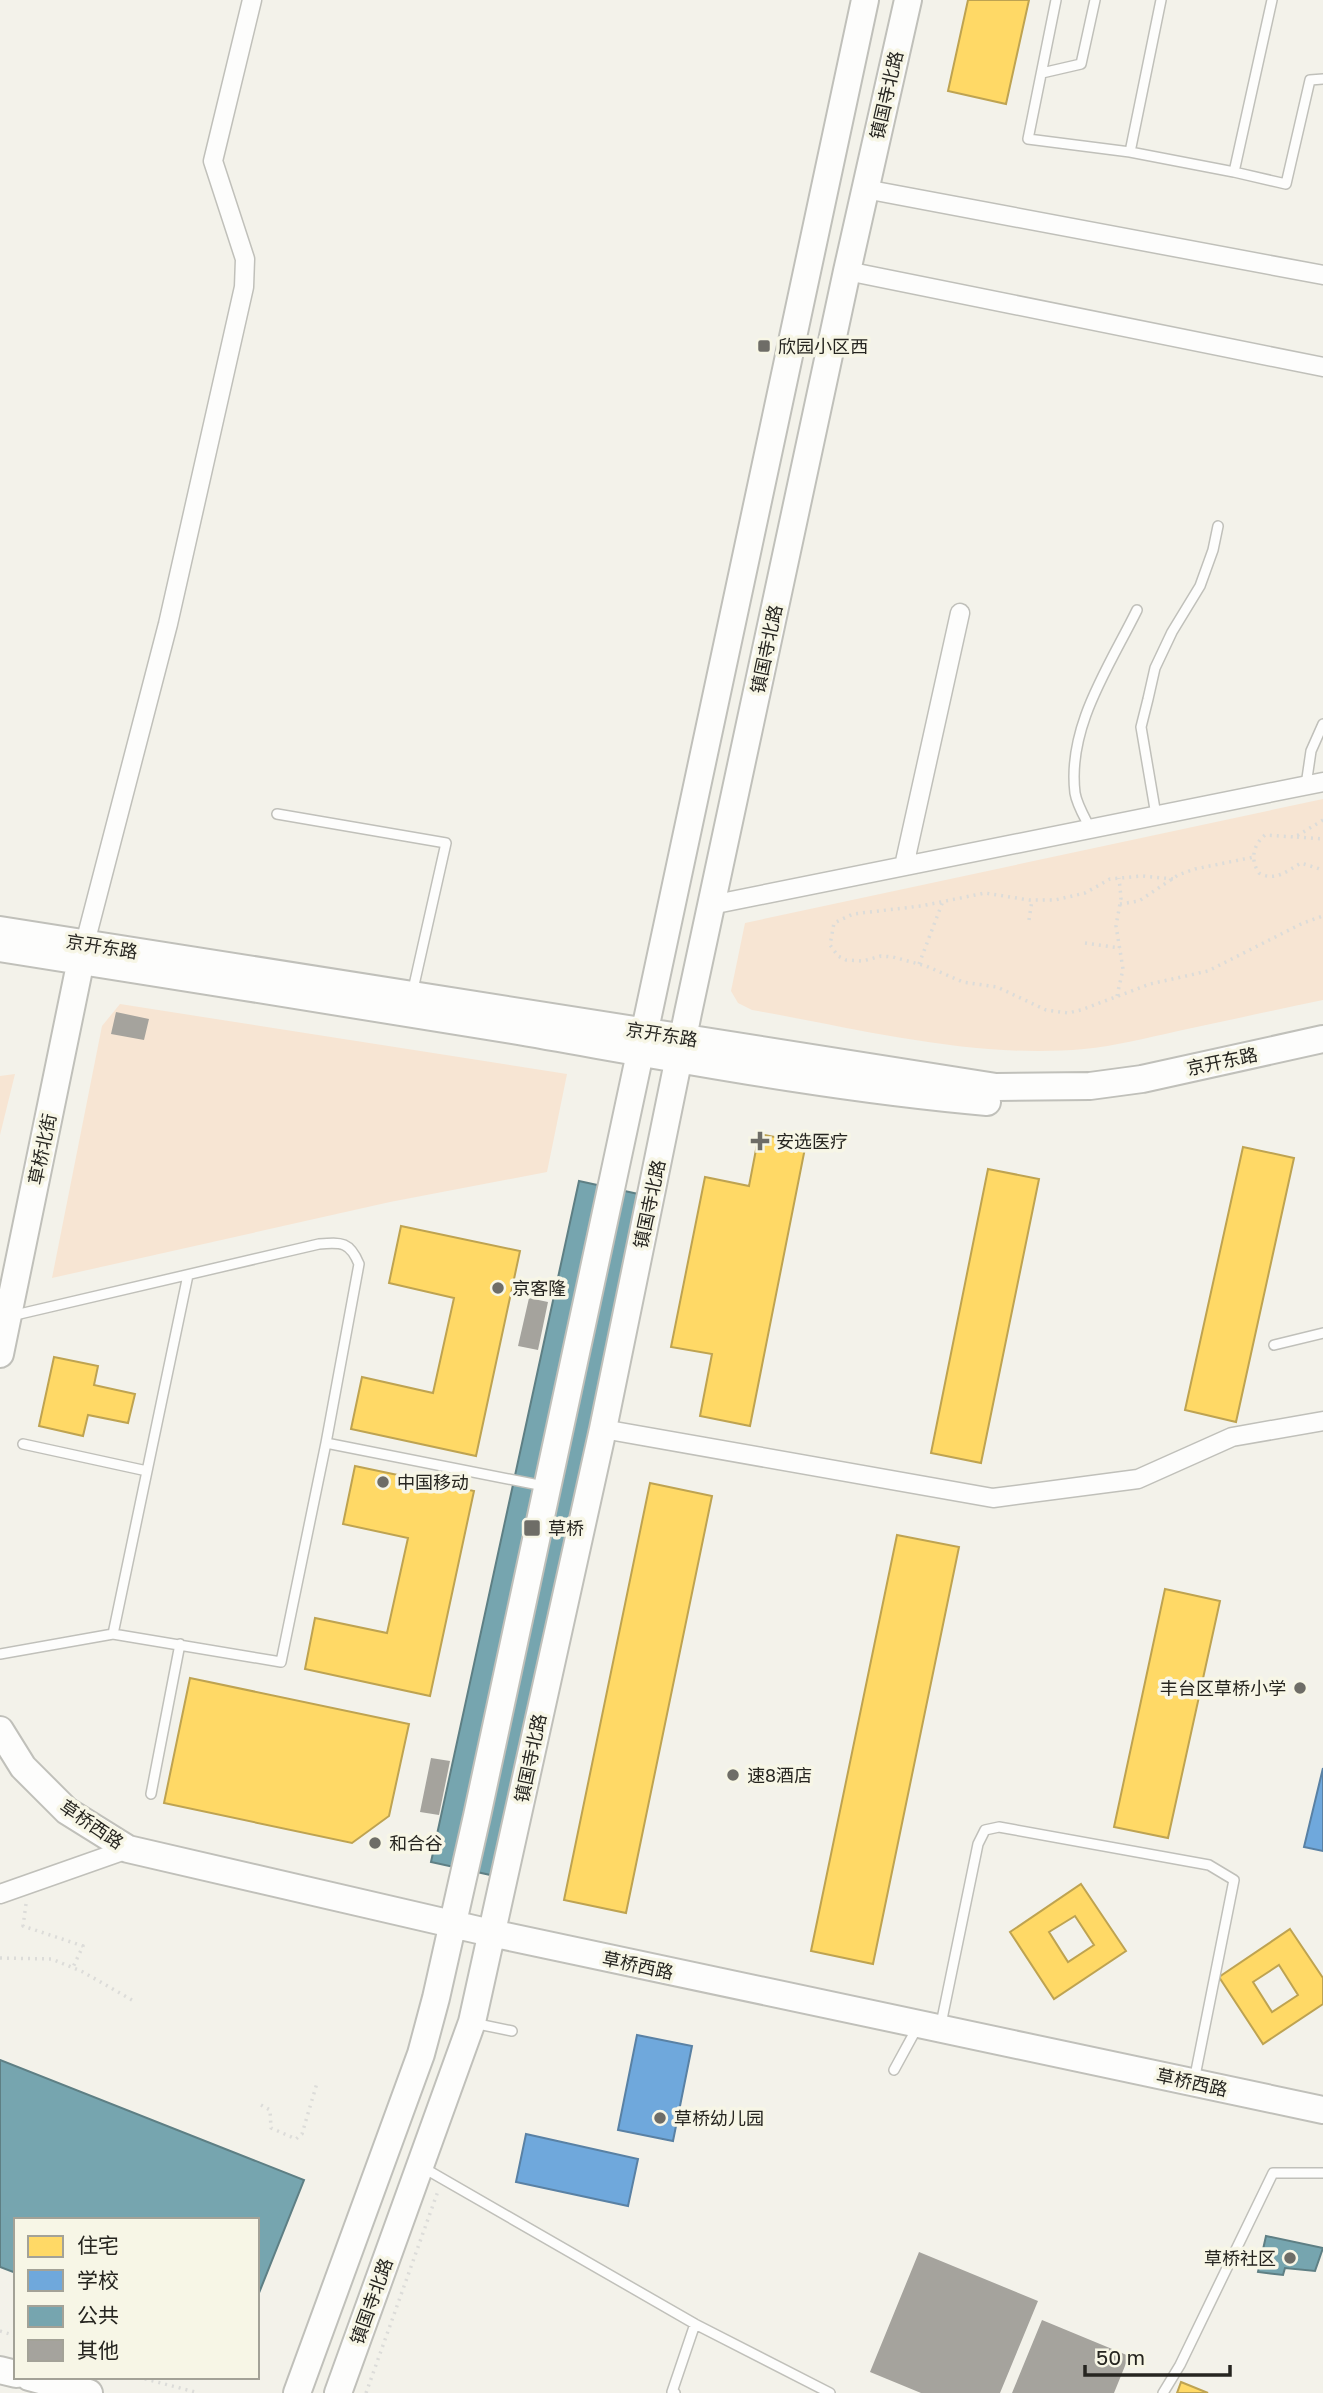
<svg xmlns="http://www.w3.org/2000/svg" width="1323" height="2393" font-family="'Golos Text','Noto Sans SC',sans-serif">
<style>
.green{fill:#f7e5d3}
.homes{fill:#ffd966;stroke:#bea351;stroke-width:2;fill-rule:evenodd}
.schools{fill:#6fa8dc;stroke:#5981a4;stroke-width:2}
.public{fill:#76a5af;stroke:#5e7f84;stroke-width:2}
.building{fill:#a5a39d}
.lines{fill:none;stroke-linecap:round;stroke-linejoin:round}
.lane-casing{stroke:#c0c0ba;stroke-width:12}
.street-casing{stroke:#c0c0ba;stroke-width:21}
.secondary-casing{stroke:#c0c0ba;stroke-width:30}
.path{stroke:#dcdcd9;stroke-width:3.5;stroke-dasharray:2 5;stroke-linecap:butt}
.lane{stroke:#fdfdfc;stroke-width:9}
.street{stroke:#fdfdfc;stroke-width:18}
.secondary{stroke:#fdfdfc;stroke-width:26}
.poi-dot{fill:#6e6d67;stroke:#f7f6e6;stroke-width:2.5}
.labels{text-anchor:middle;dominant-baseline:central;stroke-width:7;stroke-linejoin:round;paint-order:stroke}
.street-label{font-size:18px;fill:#262520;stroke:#f7f6e6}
.poi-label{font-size:18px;fill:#262520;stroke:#f7f6e6;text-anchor:start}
</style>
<rect width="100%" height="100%" fill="#f3f2ea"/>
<path class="green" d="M1323 799V1000C1275 1010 1226 1021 1178 1031 1147 1038 1115 1046 1084 1049 973 1059 860 1029 752 1010L738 1003 731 991 745 923Z
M120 1004 567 1074 547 1172 390 1202 52 1278 102 1026Z
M15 1074 0 1135V1076Z"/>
<path class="homes" d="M968 0H1029L1006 104 948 91Z
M759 1134 806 1143 750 1426 700 1416 712 1354 671 1347 705 1177 749 1186Z
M1243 1147 1294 1158 1236 1422 1185 1410Z
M988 1169 1039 1179 981 1463 931 1453Z
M401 1226 520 1251 476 1456 351 1429 362 1377 433 1393 454 1298 389 1283Z
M54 1357 98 1366 94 1385 135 1394 128 1423 88 1415 83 1436 39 1426Z
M355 1466 474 1491 430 1696 305 1669 315 1618 387 1633 408 1538 343 1524Z
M650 1483 712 1496 626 1913 564 1900Z
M897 1535 959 1547 873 1964 811 1951Z
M1165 1589 1220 1601 1168 1838 1114 1827Z
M190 1678 409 1724 389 1816 352 1843 164 1803Z
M1081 1884 1126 1951 1054 1999 1010 1932ZM1075 1916 1094 1945 1068 1962 1049 1932Z
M1290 1929 1323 1978V2004L1263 2044 1219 1977ZM1279 1965 1298 1995 1272 2012 1253 1982Z
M1181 2382 1208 2393H1177Z"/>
<path class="schools" d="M1323 1768V1851L1304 1847Z
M637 2035 692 2046 673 2141 618 2130Z
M526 2134 638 2159 628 2206 516 2182Z"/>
<path class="public" d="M579 1181 643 1195 495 1876 431 1862Z
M0 2060 304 2180 257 2298V2220H16V2273L0 2267Z
M1266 2236 1323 2248 1315 2271 1285 2268 1283 2275 1258 2272Z"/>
<path class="building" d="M116 1012 149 1019 144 1040 111 1034Z
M529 1298 548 1302 538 1350 518 1346Z
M431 1758 450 1761 439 1815 420 1812Z
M919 2252 1038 2301 1000 2393H921L870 2372Z
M1042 2320 1129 2356 1114 2393H1012Z"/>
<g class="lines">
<g class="lane-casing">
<path id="lane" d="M1056 0 1028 139 1130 152
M1161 0 1130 152 1234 172
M1272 0 1234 172 1286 184 1310 80 1323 79
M1042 73 1081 64 1095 0
M1306 785 1311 751 1323 724
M277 814 446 843 412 994
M1156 815 1141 727 1148 699 1155 668 1172 632 1200 586 1213 550 1218 526
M1090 828C1085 818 1077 805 1075 793 1067 727 1109 667 1137 610
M1274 1345 1323 1333
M326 1443 544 1486
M23 1444 147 1471
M113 1634 188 1275
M0 1654 113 1634 281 1662 326 1443 359 1264C350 1242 342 1242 319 1244L11 1316
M151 1794 180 1644
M473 2023 512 2031
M941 2024 978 1844 985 1830 999 1827 1209 1865 1234 1880 1194 2081
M894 2070 918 2026
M422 2167 695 2324 672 2392 675 2393
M695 2324 830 2393
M1163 2393 1180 2365 1273 2173H1323"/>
</g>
<g class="street-casing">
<path id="street" d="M865 189 1323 275
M847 271 1323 367
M904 866 960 613
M711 905 1323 782
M85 943 168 624 244 287 245 259 213 161 252 0
M603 1429 993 1498 1138 1479 1232 1437 1323 1421
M0 1894 128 1849"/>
</g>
<g class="secondary-casing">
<path id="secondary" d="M0 930 996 1087 1090 1086 1142 1079 1323 1039
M0 948C171 976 341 1001 512 1030 669 1057 827 1088 987 1102
M0 1354 84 945
M0 1730 23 1767 67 1811 128 1849 491 1933 1323 2110
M0 2370 16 2374
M29 2377 89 2393
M297 2393 421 2054 436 1998 477 1816 865 0
M338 2393 472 2022 603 1429 688 1013 847 271 908 0"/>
</g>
<path class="path" d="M1323 820 1295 837 1265 835C1253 845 1250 860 1259 873 1275 882 1287 871 1301 863L1323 870
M1297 837 1323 839
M1173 879 1142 876 1110 879 1085 893 1055 900H1029L985 893 921 906 853 914 834 923 830 945 838 956 846 960 863 961 881 956 893 957 926 966 963 982 997 987 1046 1010 1068 1013 1081 1010 1150 984 1208 971 1303 923 1323 916
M1120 904 1139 901 1178 875 1195 869 1254 857
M1029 920 1032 900
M1085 943 1120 948
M919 964 943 901
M1117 996 1123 969 1116 926 1121 898 1119 878
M26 1904 23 1926 83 1946 73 1967
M0 1958 52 1959 83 1972 132 2000
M261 2105 270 2110 271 2128 296 2139 302 2134 317 2083
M0 2331 16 2336
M138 2377 199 2393
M366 2393 438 2191"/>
<use href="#lane" class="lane"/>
<use href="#street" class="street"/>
<use href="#secondary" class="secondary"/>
</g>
<g class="poi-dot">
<rect x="757" y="339" width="14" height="14" rx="3.5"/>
<path d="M756.5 1130.5h7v7h7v7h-7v7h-7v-7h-7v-7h7z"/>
<circle cx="498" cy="1288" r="7"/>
<circle cx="383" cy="1482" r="7"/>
<rect x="523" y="1519" width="18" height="18" rx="3.5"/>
<circle cx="1300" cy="1688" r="7"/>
<circle cx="733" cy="1775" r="7"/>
<circle cx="375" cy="1843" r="7"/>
<circle cx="660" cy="2118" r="7"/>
<circle cx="1290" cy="2258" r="7"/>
</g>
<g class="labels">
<g class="street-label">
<text transform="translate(886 95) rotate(-77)">镇国寺北路</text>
<text transform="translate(766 649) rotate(-78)">镇国寺北路</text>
<text transform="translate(102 946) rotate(9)">京开东路</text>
<text transform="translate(662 1034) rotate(9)">京开东路</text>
<text transform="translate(1222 1061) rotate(-12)">京开东路</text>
<text transform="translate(42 1149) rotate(-78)">草桥北街</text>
<text transform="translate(649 1204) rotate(-78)">镇国寺北路</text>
<text transform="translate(530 1758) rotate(-78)">镇国寺北路</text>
<text transform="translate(92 1824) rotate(34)">草桥西路</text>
<text transform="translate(638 1965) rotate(12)">草桥西路</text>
<text transform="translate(1192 2082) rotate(12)">草桥西路</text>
<text transform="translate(371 2301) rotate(-70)">镇国寺北路</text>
</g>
<g class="poi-label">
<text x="778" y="346">欣园小区西</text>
<text x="776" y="1141">安选医疗</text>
<text x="512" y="1288">京客隆</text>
<text x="397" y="1482">中国移动</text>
<text x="548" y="1528">草桥</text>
<text x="1286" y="1688" text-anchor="end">丰台区草桥小学</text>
<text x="747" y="1775">速8酒店</text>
<text x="389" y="1843">和合谷</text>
<text x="674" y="2118">草桥幼儿园</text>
<text x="1276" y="2258" text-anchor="end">草桥社区</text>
</g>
</g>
<rect x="14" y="2218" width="245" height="161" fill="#f7f6e6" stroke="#a3a297" stroke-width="2"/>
<rect x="28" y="2236" width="35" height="21" fill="#ffd966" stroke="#a3a297" stroke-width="2"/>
<text x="77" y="2253" font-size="21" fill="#262520">住宅</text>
<rect x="28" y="2270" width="35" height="21" fill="#6fa8dc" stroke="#a3a297" stroke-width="2"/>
<text x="77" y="2288" font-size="21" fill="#262520">学校</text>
<rect x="28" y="2306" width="35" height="21" fill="#76a5af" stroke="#a3a297" stroke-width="2"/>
<text x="77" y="2323" font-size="21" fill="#262520">公共</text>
<rect x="28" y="2340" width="35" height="21" fill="#a5a39d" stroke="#a3a297" stroke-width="2"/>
<text x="77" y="2358" font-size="21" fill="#262520">其他</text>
<path d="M1085 2365v10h145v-10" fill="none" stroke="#262520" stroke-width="3.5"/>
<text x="1096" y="2365" font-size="21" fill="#262520" stroke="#f7f6e6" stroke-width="5" paint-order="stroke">50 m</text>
</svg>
